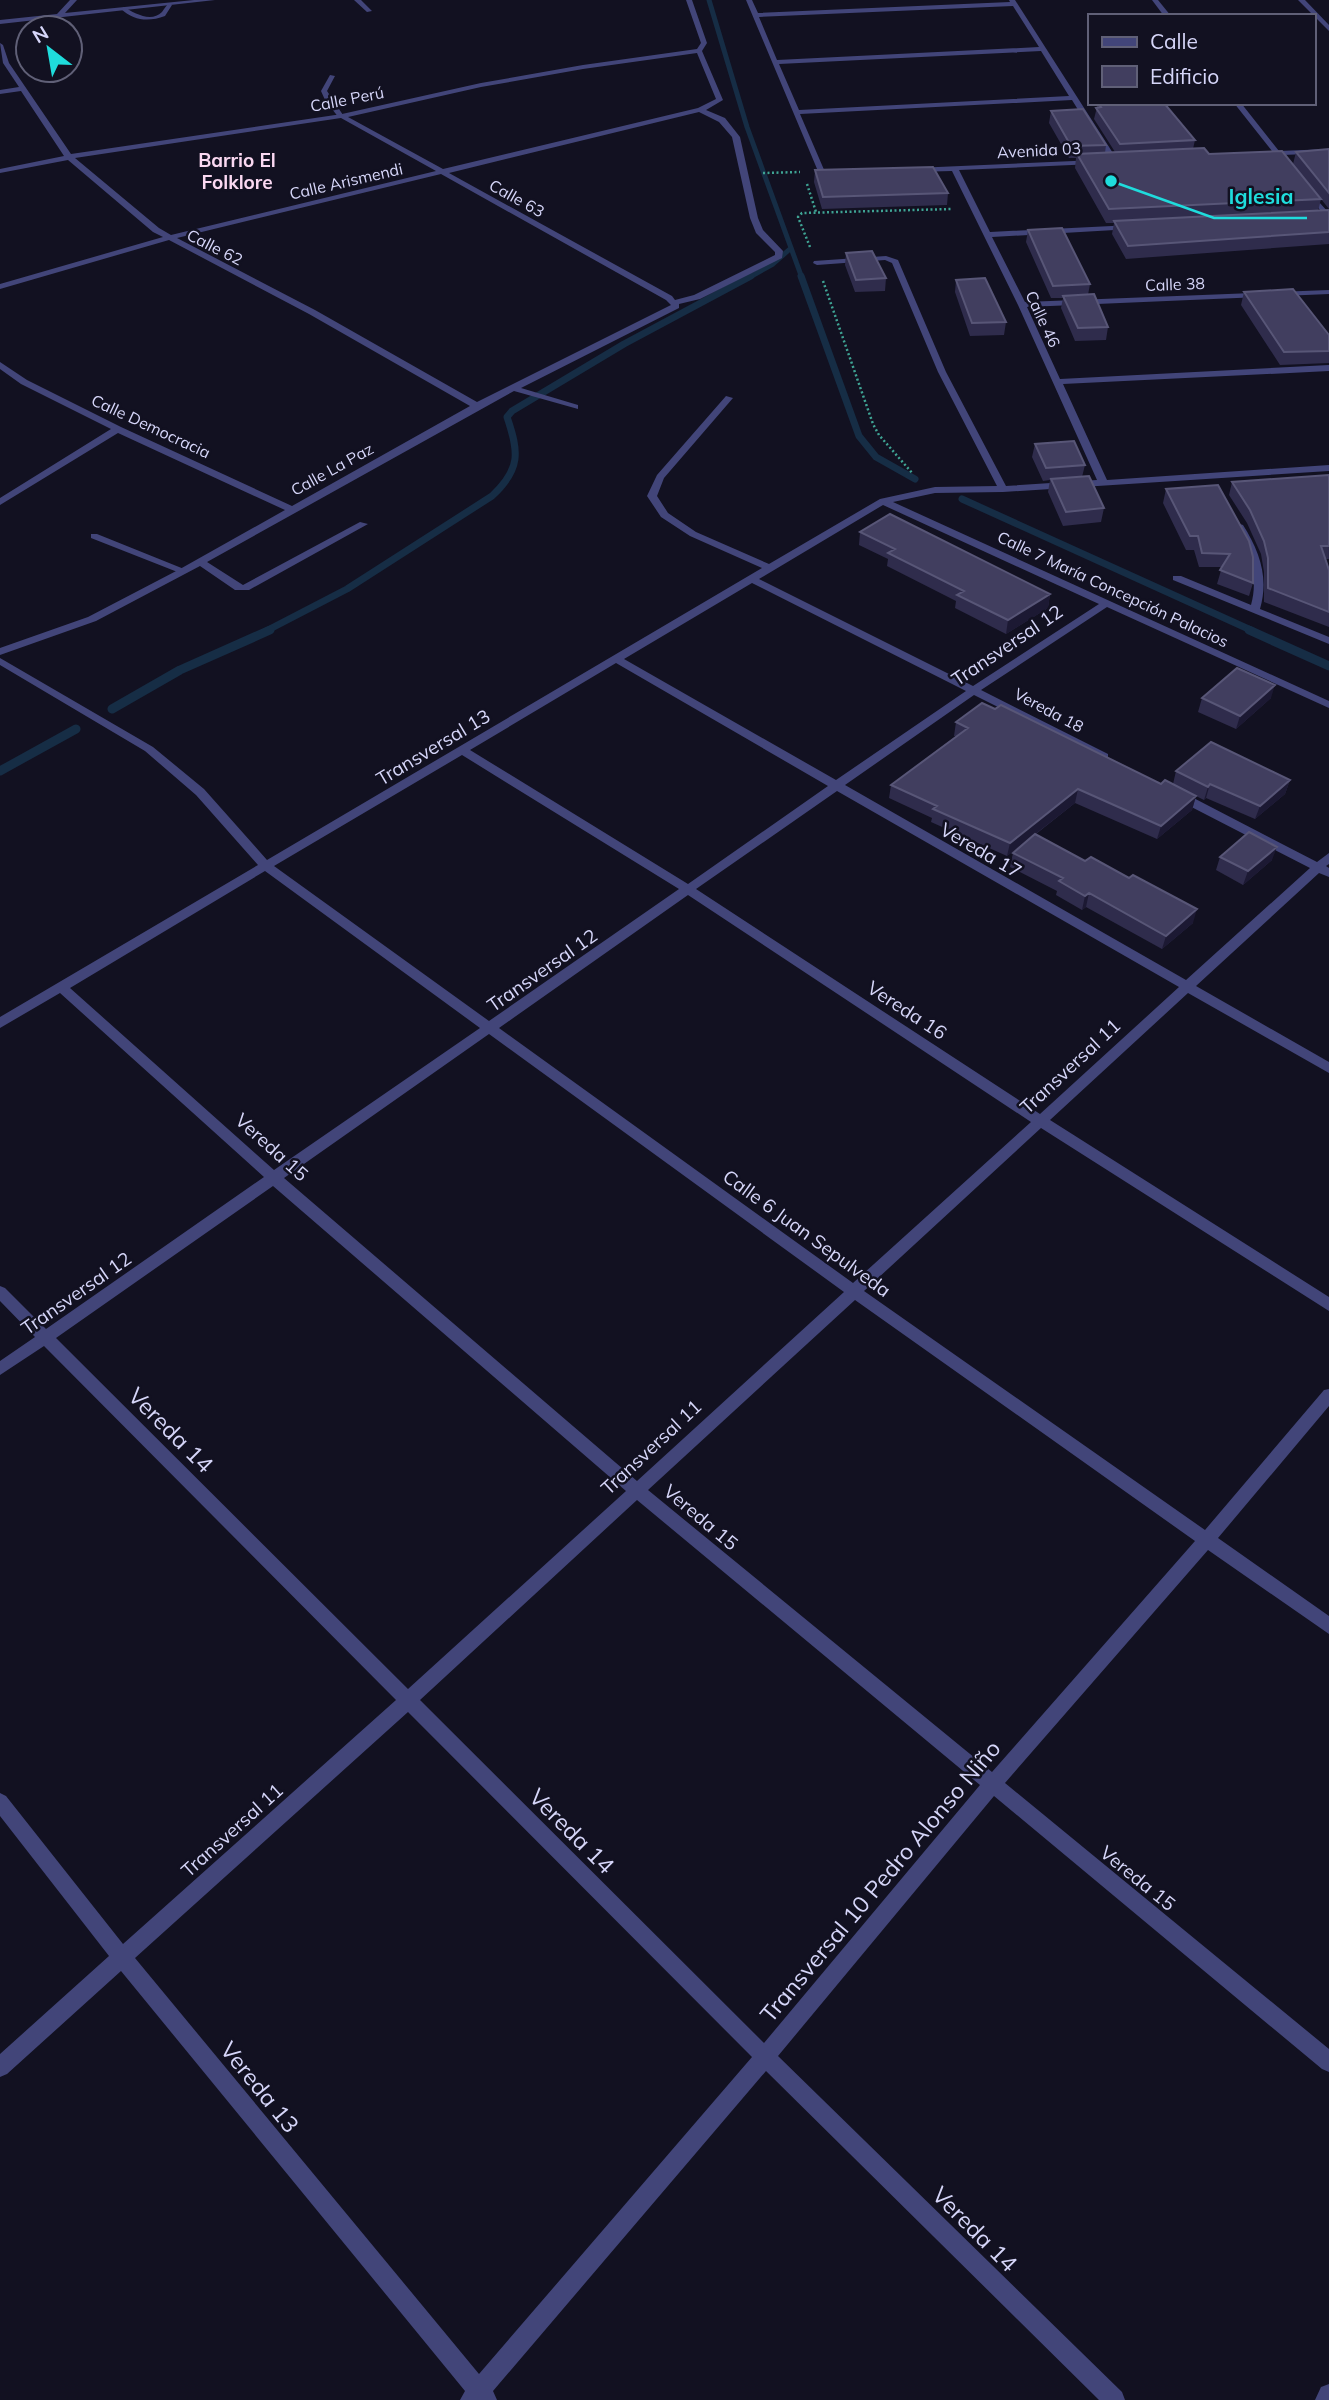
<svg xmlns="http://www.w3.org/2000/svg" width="1329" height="2400" font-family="Mulish,sans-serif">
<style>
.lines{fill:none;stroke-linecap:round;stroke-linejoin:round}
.stream-far2{stroke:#162d45;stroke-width:5}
.stream-far1{stroke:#162d45;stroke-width:7}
.stream{stroke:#162d45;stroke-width:9}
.path{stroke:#3fa494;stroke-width:2.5;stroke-dasharray:2 2.5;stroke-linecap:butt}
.lane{fill:#424579;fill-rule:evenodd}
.street{fill:#424579;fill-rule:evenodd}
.wall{fill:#2f2c4c}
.shaded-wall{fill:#1c1933}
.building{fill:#413e5f;stroke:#585677;stroke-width:2}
.labels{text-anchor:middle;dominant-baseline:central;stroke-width:5;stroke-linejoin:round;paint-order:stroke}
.far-street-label{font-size:16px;fill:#d6d6f9;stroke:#121121}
.far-quarter-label{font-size:19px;font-weight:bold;fill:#fad8f1;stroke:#121121}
.street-label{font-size:19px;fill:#d6d6f9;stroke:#121121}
.near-street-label{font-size:23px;fill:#d6d6f9;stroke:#121121}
.leader{fill:none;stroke:#1fdcdc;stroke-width:2.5}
.callout-dot{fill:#1fdcdc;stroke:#121121;stroke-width:2.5}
.callout-label{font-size:21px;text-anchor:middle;font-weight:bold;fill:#1fdcdc;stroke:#121121;stroke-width:5;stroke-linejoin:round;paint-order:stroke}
</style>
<rect width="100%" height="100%" fill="#121121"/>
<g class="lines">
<path class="stream-far2" d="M709 0 747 127 802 278
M748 278 773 264 791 248"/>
<path class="stream-far1" d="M801 276 859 436 876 457 915 479
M962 499 1253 631
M266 631 347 589 492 496C521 469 519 452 507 417L512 411 624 344 751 276"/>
<path class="stream" d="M1249 630 1329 666
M112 709 180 670 270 630
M0 771 76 729"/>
<path class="path" d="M763 173 800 172
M807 184 816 212
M810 247 798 217 802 213 951 209
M823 281 873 424 879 435 913 474"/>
<path class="lane" d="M354 0H361L372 11 367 12Z
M169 3 172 5 165 16C149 22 134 21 121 9L124 7C134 13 151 23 162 12 164 9 166 6 169 3Z
M330 75 335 76 327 91 345 118H339L325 100 321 91Z
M91 534H97L189 571 180 573 91 538Z"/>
<path class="street" d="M70 0H77L65 13 194 0H215L0 24V20L57 14Z
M686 0H692L707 43 702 51 723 100 706 110 725 118 740 137 758 218 763 230 783 251 782 258 700 299 679 304V308L521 388 578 405V409L514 391 207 562 243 585 360 522 368 524 249 590H235L200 566 96 621 0 655V648L88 617 180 569 285 510 118 433 0 505V498L111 429 21 384 0 369V362L27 380 121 427 292 506 470 406 309 314 169 240 0 289V284L163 237 153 232 68 160 0 173V169L64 156 21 91 0 94V90L19 87 3 63 0 43 3 45 9 63 71 154 342 114 481 83 583 65 697 49 701 43ZM697 53 716 99 698 108 443 169 348 117 481 87 583 69ZM699 112 719 122 732 137 750 218 756 233 775 252V255L694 295 675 300 672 296 449 173ZM341 118 436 171 171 235 159 228 75 158ZM441 174 666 300 671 305 477 402 315 310 177 238Z
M746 0H752L758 13 1010 2 1009 0H1015L1118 161 1111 163 1072 100 800 114 825 172 840 174 836 176H820ZM1013 6 1039 47 777 60 759 17ZM1041 51 1069 96 799 110 779 64Z
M1152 0H1158L1171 16H1164Z
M1298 0H1305L1329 25V31Z
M1234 103H1241L1279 151 1329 149V153L1283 155 1284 157 1280 159 1275 156H1262V152L1272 151Z
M1097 160 1098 162 1094 164 959 170 990 232 1132 225 1136 227 1132 229 992 237 1025 302 1329 290V294L1027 307 1060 379 1329 365V371L1063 384 1107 480 1329 465V471L1003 492 935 493 893 502 1329 701V708L1107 607 981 690 1108 754V758H1100L974 695 845 785 1186 980 1310 868 1174 798V792H1182L1317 862 1329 853V864L1326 866 1329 868V877L1319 873 1196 986 1329 1062V1073L1188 993 1050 1120 1329 1297V1311L1041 1128 864 1291 1205 1530 1324 1390 1329 1389V1406L1218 1538 1329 1616V1634L1208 1550 1005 1783 1329 2049V2072L1322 2069 994 1796 778 2056 1122 2392 1125 2400H1099L766 2071 493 2391 497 2400H460L465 2391 121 1971 7 2074 0 2077V2054L109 1956 0 1816V1793L6 1796 123 1944 396 1700 44 1346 0 1375V1361L35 1337 0 1301V1286L5 1288 46 1329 264 1177 60 993 0 1028V1017L258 865 196 795 145 751 0 665V658L153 747 204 789 267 860 762 568 690 536 661 517 647 496 657 475 726 396 733 398 664 478 657 496 668 513 696 532 769 564 880 499 935 487 997 486 938 372 892 263 885 260 817 265 813 263 814 261 886 256 898 260 946 372 1006 486 1097 480 1018 305 952 171 915 172 911 170 915 168ZM883 505 1099 604 973 686 759 579ZM752 583 966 691 836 780 624 659ZM616 663 828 786 688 884 470 750ZM462 755 679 889 489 1021 274 866ZM837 791 1179 987 1040 1114 696 889ZM265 871 480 1028 274 1170 70 988ZM688 895 1031 1122 853 1283 499 1028ZM489 1034 844 1292 637 1481 284 1178ZM273 1186 626 1491 408 1689 56 1338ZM855 1300 1195 1541 992 1772 648 1490ZM637 1500 980 1785 764 2043 420 1700ZM408 1712 752 2057 479 2374 135 1958Z
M1308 190 1329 213V220L1304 192Z
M1240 524 1243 525C1260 552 1269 578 1260 609L1329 637V644L1173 580V576H1181L1251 605C1259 577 1249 552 1235 527Z
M1329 2384V2400H1315L1321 2387Z"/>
</g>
<path class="wall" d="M1098 103 1195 140 1193 149 1312 187 1293 164 1296 152 1329 149V209L1321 199 1318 211 1329 210V244L1126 259 1112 234 1114 223H1106L1075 168 1076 158H1069L1049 123 1051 111 1106 145 1105 153 1115 152 1094 119Z
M815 170 948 193 947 205 822 209 814 182Z
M1028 230 1090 284 1088 295 1108 327 1106 340 1075 341 1061 308 1063 298H1051L1026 242Z
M846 253 886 278 885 291 855 292 845 265Z
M956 280 1006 322 1004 335 970 336 955 292Z
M1244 292 1329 335V363L1280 365 1241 305Z
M1035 444 1085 465 1082 477 1104 508 1101 522 1063 526 1048 492 1050 480 1043 481 1032 457Z
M1329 475V559H1326L1329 570V627L1264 602V572L1261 554 1247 523 1229 495 1232 482Z
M1218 485 1253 583 1249 596 1217 584 1222 567H1199L1194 550H1186L1163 503 1166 489Z
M860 532 1050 594 1048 608 1006 634 955 608 956 601 887 566 888 559 859 545Z
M1202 698H1271L1236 729 1198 712Z
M956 722 1161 784H1173L1176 771 1290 780 1285 794 1255 819 1206 798 1204 800 1196 796 1192 810 1157 839 1075 803 1036 834 1193 923 1162 949 1086 907 1082 910 1056 895 1057 891 1010 867 1013 853 1029 839 1007 856 931 822 932 818 889 798 891 785 956 736H954Z
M1220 857 1272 860 1243 885 1216 870Z"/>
<path class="shaded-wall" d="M1050 594 1048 608 1006 634 1008 620Z
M1275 685 1271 698 1236 729 1240 716Z
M1290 780 1285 794 1255 819 1260 806Z
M1210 784 1206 798 1204 800 1208 787Z
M1078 789 1075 803 1007 856 1010 843Z
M1196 796 1192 810 1157 839 1161 826Z
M1277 847 1272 860 1243 885 1248 871Z
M1089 893 1086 907 1082 910 1085 896Z
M1197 909 1193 923 1162 949 1166 936Z"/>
<path class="building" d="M1098 103H1164L1195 140 1120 144 1096 108 1101 107Z
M1083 109 1106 145 1071 146 1051 111Z
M1204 148 1209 154 1282 151 1321 199 1109 209 1077 154Z
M1329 149V193L1296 152Z
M933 167 948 193 823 197 815 170Z
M1329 210V232L1128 246 1114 221Z
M1062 228 1090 284 1053 286 1028 230Z
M872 251 886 278 856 280 846 253Z
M985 278 1006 322 972 323 956 280Z
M1293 289 1329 335V351L1284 352 1244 292Z
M1094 294 1108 327 1078 328 1063 296Z
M1074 441 1085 465 1046 468 1035 444Z
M1329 475V546H1321L1329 570V612L1268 588V558L1264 541 1250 510 1232 482Z
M1089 476 1104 508 1066 512 1051 479Z
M1218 485 1249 541 1253 557V583L1220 570 1230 554 1202 553 1198 536H1190L1166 489Z
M890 514 1050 594 1008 620 957 595 964 591 888 553 895 549 860 532Z
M1237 668 1275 685 1240 716 1202 698Z
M982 703 995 709 1001 705 1161 784 1165 780 1196 796 1161 826 1078 789 1010 843 933 809 937 806 891 785 968 728 956 722Z
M1211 742 1290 780 1260 806 1210 784 1208 787 1176 771Z
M1249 832 1277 847 1248 871 1220 857Z
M1035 834 1085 861 1091 857 1129 878 1133 875 1197 909 1166 936 1089 893 1085 896 1059 881 1063 878 1013 853Z"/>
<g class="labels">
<g class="far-street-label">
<text transform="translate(347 99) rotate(-11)">Calle Perú</text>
<text transform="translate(1039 150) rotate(-3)">Avenida 03</text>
<text transform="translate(346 181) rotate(-13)">Calle Arismendi</text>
<text transform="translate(517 198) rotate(29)">Calle 63</text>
<text transform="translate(215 247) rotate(27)">Calle 62</text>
<text transform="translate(1175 284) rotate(-2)">Calle 38</text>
<text transform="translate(1043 319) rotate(65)">Calle 46</text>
<text transform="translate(151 426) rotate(25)">Calle Democracia</text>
<text transform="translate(332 469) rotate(-29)">Calle La Paz</text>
<text transform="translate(1113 589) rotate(25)">Calle 7 María Concepción Palacios</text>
<text transform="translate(1049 710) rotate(28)">Vereda 18</text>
</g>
<g class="far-quarter-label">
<text x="237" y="160">Barrio El<tspan x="237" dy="22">Folklore</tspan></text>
</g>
<g class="street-label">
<text transform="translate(1007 645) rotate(-34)">Transversal 12</text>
<text transform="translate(433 747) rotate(-31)">Transversal 13</text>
<text transform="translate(981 850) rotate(30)">Vereda 17</text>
<text transform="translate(542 970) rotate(-35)">Transversal 12</text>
<text transform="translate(907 1010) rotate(33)">Vereda 16</text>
<text transform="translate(1070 1066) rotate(-43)">Transversal 11</text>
<text transform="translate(272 1147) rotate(42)">Vereda 15</text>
<text transform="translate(807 1233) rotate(36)">Calle 6 Juan Sepulveda</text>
<text transform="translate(76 1293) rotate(-35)">Transversal 12</text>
<text transform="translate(651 1447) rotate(-43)">Transversal 11</text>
<text transform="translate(701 1517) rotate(40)">Vereda 15</text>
<text transform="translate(232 1830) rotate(-42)">Transversal 11</text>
<text transform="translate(1138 1878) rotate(39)">Vereda 15</text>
</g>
<g class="near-street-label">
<text transform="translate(171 1430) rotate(45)">Vereda 14</text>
<text transform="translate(572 1831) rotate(45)">Vereda 14</text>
<text transform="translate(880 1881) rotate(-50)">Transversal 10 Pedro Alonso Niño</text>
<text transform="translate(260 2087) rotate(51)">Vereda 13</text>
<text transform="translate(975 2229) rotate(45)">Vereda 14</text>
</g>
</g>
<path class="leader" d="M1111 181L1214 218H1307"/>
<circle class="callout-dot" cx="1111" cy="181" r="7"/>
<g class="callout-label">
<text x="1261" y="204">Iglesia</text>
</g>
<rect x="1088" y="14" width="228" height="91" fill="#121121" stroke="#606077" stroke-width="2"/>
<rect x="1102" y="37" width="35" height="10" fill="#424579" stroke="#606077" stroke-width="2"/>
<text x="1150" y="49" font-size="21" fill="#d6d6f9">Calle</text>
<rect x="1102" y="66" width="35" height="21" fill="#413e5f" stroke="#606077" stroke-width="2"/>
<text x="1150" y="84" font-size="21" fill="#d6d6f9">Edificio</text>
<g transform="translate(49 49) rotate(329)"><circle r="33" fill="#121121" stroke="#606077" stroke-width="2"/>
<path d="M0-5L12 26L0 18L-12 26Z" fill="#1fdcdc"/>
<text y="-10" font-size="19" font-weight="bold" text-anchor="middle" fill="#d6d6f9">N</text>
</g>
</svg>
